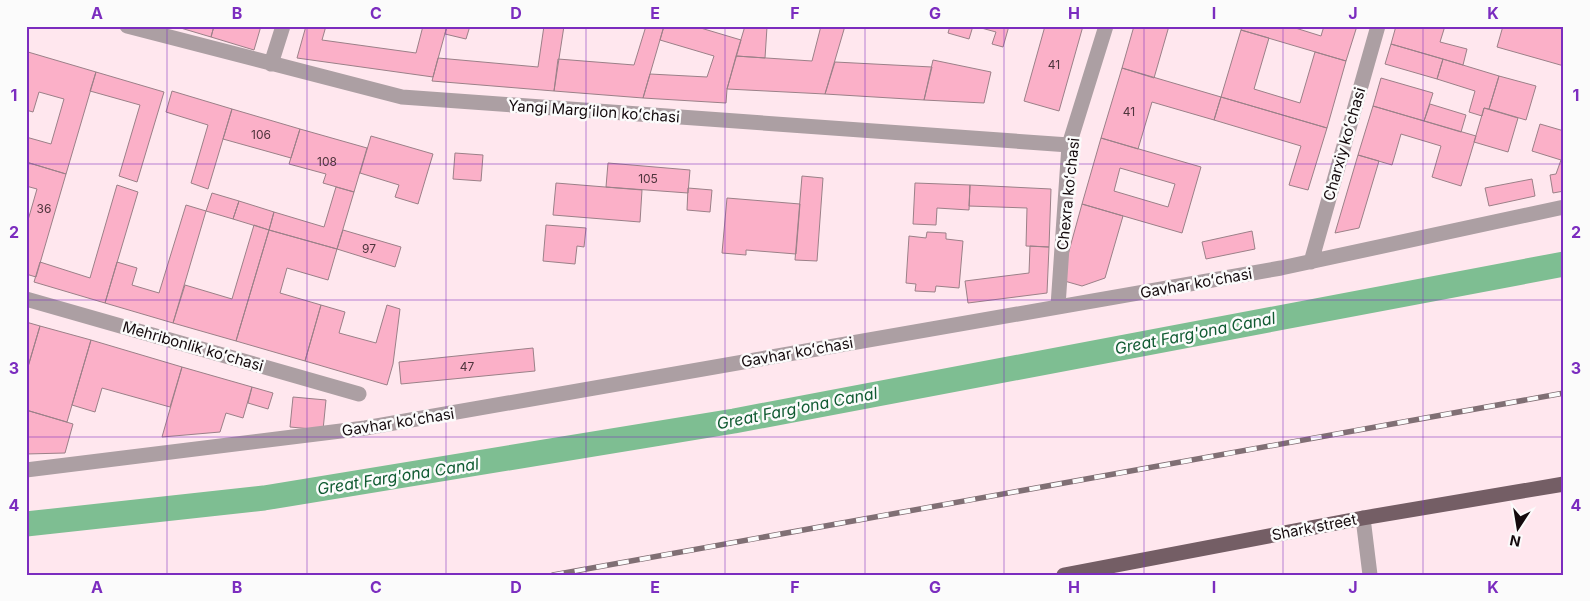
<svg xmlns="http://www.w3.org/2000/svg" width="1590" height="601" font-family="Inter,sans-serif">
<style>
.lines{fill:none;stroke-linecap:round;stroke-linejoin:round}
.canal{stroke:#7ebe92;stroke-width:25}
.building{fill:#fbb0c8;stroke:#9b8088;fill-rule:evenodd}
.minor{stroke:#ac9fa3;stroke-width:15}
.major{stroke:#745e65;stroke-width:15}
.rail-casing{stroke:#806f74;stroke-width:5.5}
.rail{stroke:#fbfbfb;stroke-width:4;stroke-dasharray:11;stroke-linecap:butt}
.grid{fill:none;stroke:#7b2cbf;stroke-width:1;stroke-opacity:0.55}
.labels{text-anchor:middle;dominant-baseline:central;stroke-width:5;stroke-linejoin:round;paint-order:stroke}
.number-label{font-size:12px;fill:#4e343c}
.street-label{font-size:15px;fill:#140a0d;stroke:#fbfbfb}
.water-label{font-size:16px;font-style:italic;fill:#0f5a31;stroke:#fbfbfb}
.neatline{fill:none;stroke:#7b2cbf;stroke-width:2}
.grid-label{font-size:16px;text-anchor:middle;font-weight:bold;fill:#7b2cbf}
</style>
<rect width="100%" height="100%" fill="#ffe7ee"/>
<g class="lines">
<path class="canal" d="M26 524 264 498 734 421 1564 264"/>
</g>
<path class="building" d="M174 26H214L211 37Z
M214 26H261L254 50 211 37Z
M306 26H326L322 40 416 53 423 26H447L433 77 297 58Z
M447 26H470L466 39 445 34Z
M544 26H564L554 91 432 81 438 58 538 67Z
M646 26H664L643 98 554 91 558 59 634 65Z
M664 26H694L741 40 727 89 726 103 643 98 650 74 707 77 714 56 660 40Z
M745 26 767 27 765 58 736 56Z
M821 26H845L825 94 727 89 736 56 812 61Z
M950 26H973L969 39 948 33Z
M974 26H1009L1003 47 992 44 996 32Z
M1045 26H1083L1059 111 1024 101Z
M1134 26H1169L1154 78 1122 68Z
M1242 26H1289L1321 36 1324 26H1357L1346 61 1241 30Z
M1396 26H1445L1440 42 1467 49 1463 65 1391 44Z
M1503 26H1564V66L1497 47Z
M1241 30 1269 38 1254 89 1300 103 1315 52 1346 61 1327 128 1221 97Z
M1391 44 1443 59 1437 79 1385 64Z
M28 52 96 72 66 174 26 162V137L51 144 64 99 39 92 33 112 26 110V59Z
M1443 59 1499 76 1489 109 1484 108 1482 116 1469 112 1475 91 1437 79Z
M933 60 991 72 984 103 924 100Z
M835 62 932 67 924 100 825 94Z
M1122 68 1221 97 1214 120 1152 102 1138 149 1101 138Z
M96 72 164 92 137 182 119 176 140 105 90 91Z
M1499 76 1536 86 1526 120 1489 109Z
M1381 78 1433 93 1424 121 1373 106Z
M172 91 232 109 208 189 191 183 208 125 166 112Z
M1221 97 1327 128 1308 190 1289 185 1301 146 1214 120Z
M1430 104 1466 115 1461 132 1424 121Z
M1373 106 1476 136 1461 186 1432 177 1441 146 1401 134 1392 165 1358 155Z
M1484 108 1518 118 1508 152 1474 142Z
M232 109 300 129 291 158 223 139Z
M1540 124 1564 131V191L1553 193 1550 175 1556 174 1561 160 1532 151Z
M300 129 367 148 354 192 323 183 326 174 289 164Z
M371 136 433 154 418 204 395 197 399 185 360 173Z
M1101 138 1201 167 1182 233 1082 204ZM1120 168 1175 184 1168 207 1114 191Z
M455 153 483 155 481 181 453 179Z
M1358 155 1379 161 1359 228 1335 233Z
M26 162 66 174 36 277 26 274V227L37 189 26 186Z
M608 163 690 170 688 193 606 187Z
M802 176 823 178 817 261 795 260Z
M1532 179 1535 196 1489 206 1485 188Z
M556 183 642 190 640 222 553 215Z
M915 183 970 185 969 210 937 208 936 225 913 224Z
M117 185 138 192 105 303 34 282 40 262 90 278Z
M970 185 1051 189 1049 247 1026 246 1027 208 969 206Z
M336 187 354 192 337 249 269 230 274 212 324 227Z
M688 188 712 190 710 212 687 210Z
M212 193 239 201 233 219 206 211Z
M727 198 800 204 796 254 746 250V255L722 253Z
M239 201 274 212 269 230 233 219Z
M1082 204 1123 216 1105 278 1082 286 1061 280Z
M186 205 206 211 173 323 105 303 117 262 137 268 132 285 159 293Z
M254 225 269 230 236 341 173 323 185 285 232 299Z
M546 225 586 228 584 247 577 246 575 264 543 261Z
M269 230 337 249 328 280 287 268 280 293 321 305 305 361 236 341Z
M343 230 401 247 395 267 337 249Z
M1252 231 1255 249 1206 259 1202 242Z
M927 232 946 233V239L963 241 959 288 936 286 935 292 915 291 916 284 906 283 909 236 926 238Z
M1030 246 1049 247 1047 293 968 303 965 281 1029 273Z
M321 305 345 312 339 333 376 343 387 305 400 309 393 364 387 385 305 361Z
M26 322 40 326 28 367 26 366Z
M40 326 91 340 67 422 26 410V373Z
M91 340 182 367 170 407 102 388 95 412 72 405Z
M533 348 535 371 401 384 399 362Z
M182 367 252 387 243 418 226 413 220 432 162 437Z
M252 387 273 393 268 409 248 403Z
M293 397 326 400 323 430 290 427Z
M26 410 73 424 65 453 26 454Z"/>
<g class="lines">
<path class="minor" d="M127 26 402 97 1069 145
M271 64 283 26
M1311 262 1378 26
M26 299 359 394
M1058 306 1069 145 1106 26
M26 470 365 428 1281 268 1564 207
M1363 518 1370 575"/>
<path class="major" d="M1064 575 1363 518 1564 484"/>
<g class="rail-casing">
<path id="rail" d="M553 575 1564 393"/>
</g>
<use href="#rail" class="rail"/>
</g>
<path class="grid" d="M167 26V575M307 26V575M446 26V575M586 26V575M725 26V575M865 26V575M1004 26V575M1144 26V575M1283 26V575M1423 26V575M26 164H1564M26 300H1564M26 437H1564"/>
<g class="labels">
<g class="number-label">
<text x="1054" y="64">41</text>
<text x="1129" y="111">41</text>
<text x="261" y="134">106</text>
<text x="327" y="161">108</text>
<text x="648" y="178">105</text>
<text x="44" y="208">36</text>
<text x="369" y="248">97</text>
<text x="467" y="366">47</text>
</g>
<g class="street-label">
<text transform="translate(594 111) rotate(4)">Yangi Margʻilon koʻchasi</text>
<text transform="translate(1344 144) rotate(-74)">Charxiy koʻchasi</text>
<text transform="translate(1068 194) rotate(-84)">Chexra koʻchasi</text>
<text transform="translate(1196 283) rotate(-10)">Gavhar koʻchasi</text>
<text transform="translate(193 346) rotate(16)">Mehribonlik koʻchasi</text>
<text transform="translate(797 352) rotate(-10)">Gavhar koʻchasi</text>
<text transform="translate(398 422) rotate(-9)">Gavhar koʻchasi</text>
<text transform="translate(1314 527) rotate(-11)">Shark street</text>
</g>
<g class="water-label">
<text transform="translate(1195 333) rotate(-11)">Great Farg'ona Canal</text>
<text transform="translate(797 408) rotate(-11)">Great Farg'ona Canal</text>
<text transform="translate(398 476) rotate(-9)">Great Farg'ona Canal</text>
</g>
</g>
<rect width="1590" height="601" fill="none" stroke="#fbfbfb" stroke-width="55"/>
<g transform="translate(1518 528) rotate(192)" stroke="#fbfbfb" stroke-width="4" paint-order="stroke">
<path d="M0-4L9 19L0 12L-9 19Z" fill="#140a0d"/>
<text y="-8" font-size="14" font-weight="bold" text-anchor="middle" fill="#140a0d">N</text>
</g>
<rect x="28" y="28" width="1534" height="546" class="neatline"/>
<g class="grid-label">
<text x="97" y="19">A</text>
<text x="237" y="19">B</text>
<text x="376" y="19">C</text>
<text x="516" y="19">D</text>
<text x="655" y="19">E</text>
<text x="795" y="19">F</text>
<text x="935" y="19">G</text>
<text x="1074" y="19">H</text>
<text x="1214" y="19">I</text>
<text x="1353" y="19">J</text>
<text x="1493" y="19">K</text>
<text x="14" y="101">1</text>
<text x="1576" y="101">1</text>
<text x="14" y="238">2</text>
<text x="1576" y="238">2</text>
<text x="14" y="374">3</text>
<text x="1576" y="374">3</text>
<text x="14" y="511">4</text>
<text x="1576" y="511">4</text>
<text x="97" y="593">A</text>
<text x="237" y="593">B</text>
<text x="376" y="593">C</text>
<text x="516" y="593">D</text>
<text x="655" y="593">E</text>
<text x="795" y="593">F</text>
<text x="935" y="593">G</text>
<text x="1074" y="593">H</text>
<text x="1214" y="593">I</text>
<text x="1353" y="593">J</text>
<text x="1493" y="593">K</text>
</g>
</svg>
